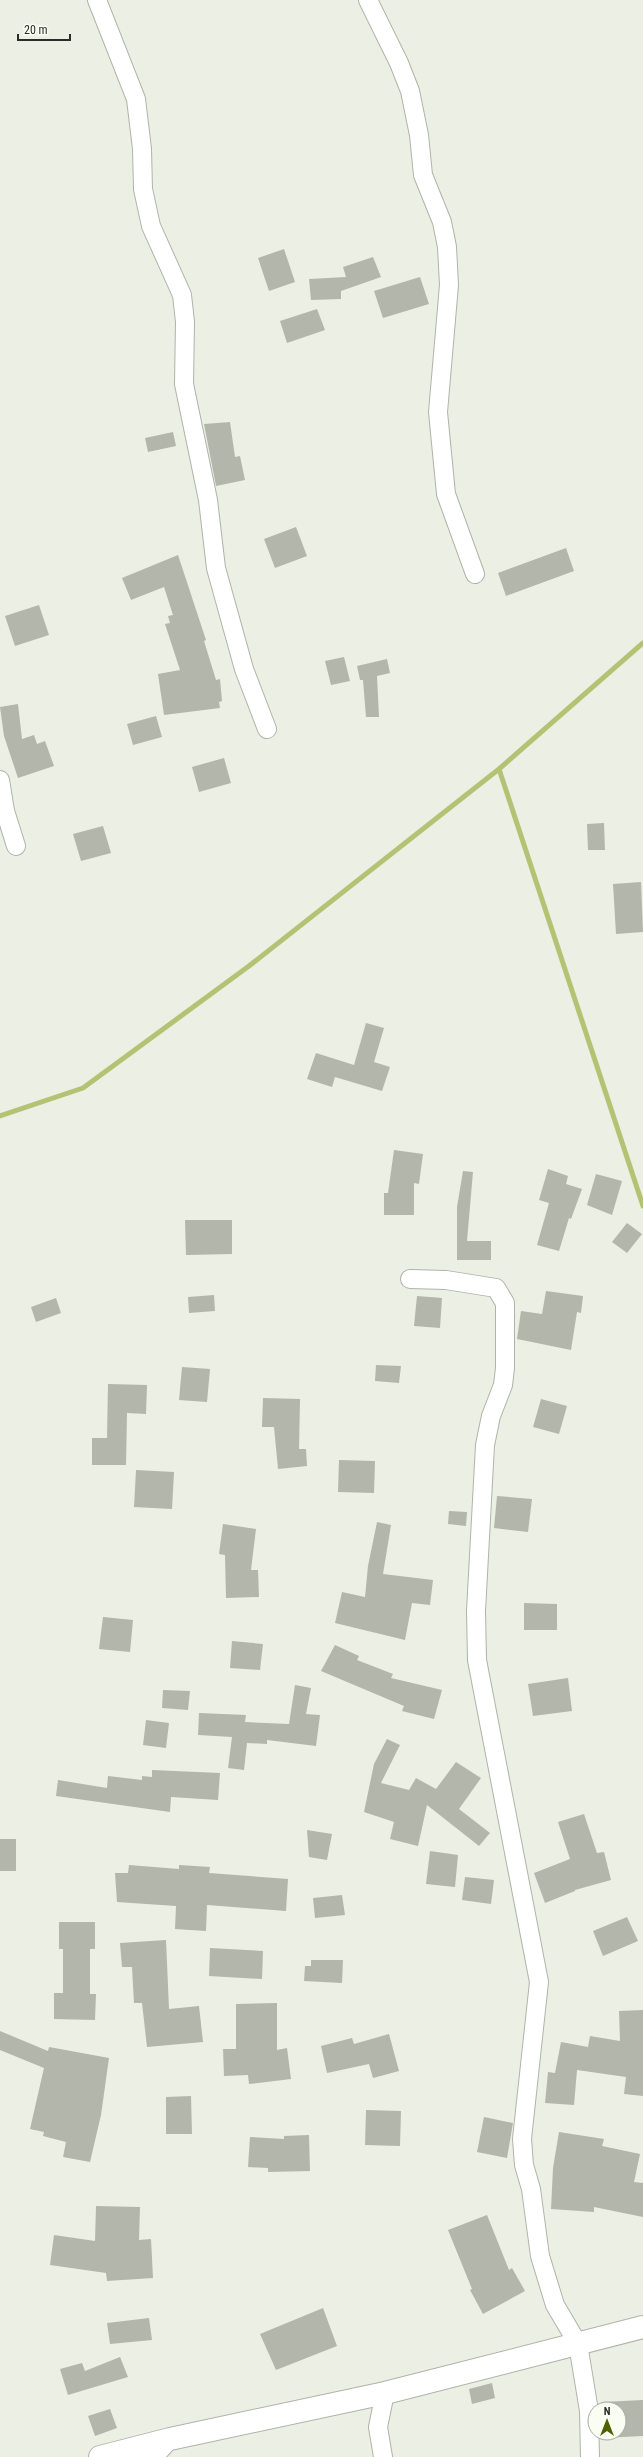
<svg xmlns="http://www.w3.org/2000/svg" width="643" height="2457" font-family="'Roboto Condensed',sans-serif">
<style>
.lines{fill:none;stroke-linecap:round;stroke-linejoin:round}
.stream{stroke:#b3c374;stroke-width:5}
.building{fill:#b3b6ab}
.street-casing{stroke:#b0b3a8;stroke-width:20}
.secondary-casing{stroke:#b0b3a8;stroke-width:24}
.street{stroke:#fff;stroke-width:18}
.secondary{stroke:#fff;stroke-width:22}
</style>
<rect width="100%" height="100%" fill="#ecefe3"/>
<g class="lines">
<path class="stream" d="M499 769 643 1206
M0 1116 83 1088 249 966 499 769 643 643"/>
</g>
<path class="building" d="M284 249 295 282 269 291 258 258Z
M373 257 381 277 341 291V299L311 300 309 279 346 277 343 267Z
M420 277 429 304 383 318 374 291Z
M317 309 325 330 287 343 280 321Z
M230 422 235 457 240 456 245 480 216 486 204 424Z
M173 432 176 446 148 452 145 438Z
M296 527 307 556 275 568 264 539Z
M566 548 574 571 506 596 498 573Z
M178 555 206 640 204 641 216 680 220 679 222 701 219 702 220 708 164 715 158 674 180 670 165 624 170 623 168 616 173 615 164 587 131 600 122 578Z
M39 605 49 635 15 646 5 616Z
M344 657 350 681 331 685 325 661Z
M387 659 390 673 377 676 379 717H366L363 680H360L357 666Z
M18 704 22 739 34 735 37 744 45 741 54 766 18 778 4 736 0 707Z
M156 716 162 737 133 745 127 724Z
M224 758 231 783 199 792 192 767Z
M604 823 605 850H588L587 824Z
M103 826 111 853 81 861 73 834Z
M641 882 643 932 616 934 613 884Z
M366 1023 384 1028 374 1062 390 1067 382 1091 335 1077 332 1087 307 1079 316 1053 354 1065Z
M394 1150 423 1154 419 1184 414 1183V1215H384V1193H388Z
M548 1169 568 1176 566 1184 582 1189 571 1219 569 1218 559 1251 537 1245 549 1203 539 1200Z
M463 1171 473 1172 467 1241H491V1260H457V1207Z
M596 1174 622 1181 612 1215 587 1205Z
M185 1220H232V1254L186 1255Z
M627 1223 642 1234 627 1253 612 1242Z
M546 1291 583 1296 581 1313 577 1312 571 1350 517 1339 521 1311 542 1314Z
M214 1295 215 1311 189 1313 188 1297Z
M417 1296 442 1298 440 1328 414 1326Z
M56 1298 61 1313 36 1322 31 1307Z
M376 1365 401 1366 399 1383 375 1381Z
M182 1367 210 1369 207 1402 179 1400Z
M108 1384 147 1385 146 1414 127 1413 126 1465H92V1438H107Z
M263 1398 300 1399 299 1449H306L307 1466 278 1469 274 1427H262Z
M541 1399 567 1406 559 1434 533 1427Z
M339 1460 375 1461 374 1493 338 1492Z
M136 1470 174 1472 172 1509 134 1507Z
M497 1496 532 1499 528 1532 494 1528Z
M449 1511 467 1512 466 1526 448 1524Z
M377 1522 391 1525 383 1574 433 1580 430 1605 412 1603 405 1640 335 1623 342 1592 365 1597 368 1566Z
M223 1524 256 1529 251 1570H258L259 1597 226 1598 225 1555 219 1554Z
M524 1603 557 1604V1630H524Z
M103 1617 133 1620 130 1652 99 1649Z
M232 1641 263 1644 260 1670 230 1668Z
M335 1645 359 1656 357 1660 393 1674 391 1678 442 1690 434 1719 402 1711 404 1706 321 1671Z
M568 1678 572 1711 533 1716 528 1684Z
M295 1685 311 1688 306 1714 320 1715 316 1746 267 1740V1744L247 1743 244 1770 228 1768 232 1737 198 1735 199 1713 246 1715 245 1722 289 1724Z
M163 1690 190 1691 188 1710 162 1708Z
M146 1720 169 1723 166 1748 143 1745Z
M387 1739 400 1745 381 1783 409 1790 416 1778 436 1789 456 1762 481 1778 459 1809 490 1833 479 1846 427 1805 418 1846 390 1839 394 1822 364 1812 374 1764Z
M152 1770 220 1773 218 1800 171 1797 170 1812 56 1796 58 1780 107 1788 108 1776 142 1780V1776L152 1777Z
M584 1814 597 1853 604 1852 611 1880 575 1890V1891L545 1903 534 1873 570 1859 558 1822Z
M307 1830 332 1834 327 1860 309 1857Z
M0 1839H16V1871H0Z
M430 1851 458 1855 455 1887 426 1884Z
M129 1865 179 1869V1865L210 1867 209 1873 288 1879 286 1911 207 1905 206 1931 175 1929 176 1906 117 1902 115 1873H128Z
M465 1877 494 1880 491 1904 462 1900Z
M342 1895 345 1915 315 1918 313 1898Z
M627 1917 638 1941 603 1956 593 1931Z
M59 1922H95V1949H90V1994H96L95 2020 54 2019V1993H63V1949H59Z
M166 1940 169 2009 199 2006 203 2042 147 2047 142 2003H134L132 1967H122L120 1943Z
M210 1948 263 1951 262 1979 209 1976Z
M311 1960H343L342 1983 304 1981 305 1966H311Z
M277 2003V2050L287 2048 291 2079 249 2084 248 2075 224 2076 223 2049H236V2004Z
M643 2010V2096L624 2094 626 2077 577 2070 574 2105 545 2103 548 2072 555 2073 561 2042 588 2047 590 2036 620 2041 619 2011Z
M0 2031 48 2051 49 2047 109 2058 101 2115 90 2162 63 2157 66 2142 43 2136 44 2132 30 2129 44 2068 0 2050Z
M389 2034 399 2071 373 2078 369 2064 327 2073 321 2046 352 2038 354 2044Z
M191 2096 192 2134H166V2097Z
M366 2110 401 2111 400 2146 365 2145Z
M484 2117 513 2123 507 2158 477 2152Z
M559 2132 604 2139 602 2146 640 2154 634 2182 643 2183V2217L594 2207V2212L551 2209 553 2168Z
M309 2135 310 2171 268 2172V2168L248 2167 250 2137 284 2139V2136Z
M96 2206 140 2207 139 2240 151 2239 153 2278 107 2281 106 2273 50 2265 54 2235 95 2241Z
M487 2215 509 2270 512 2268 525 2291 483 2314 470 2290 472 2289 448 2230Z
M323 2308 337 2346 276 2370 260 2334Z
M149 2318 152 2340 110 2344 107 2323Z
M120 2357 128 2377 68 2395 60 2369 82 2363 85 2371Z
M492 2383 495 2398 472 2404 469 2389Z
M643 2400V2436L603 2438V2433H619V2409H602V2402Z
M110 2409 117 2428 95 2436 88 2416Z"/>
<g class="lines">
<g class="street-casing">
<path id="street" d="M97 0 136 99 142 149 143 189 151 226 182 295 185 322 184 384 208 500 216 568 244 669 267 729
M368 0 399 63 410 91 419 135 423 175 442 222 447 247 449 285 438 412 446 494 475 574
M0 780 5 811 16 846
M410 1279 446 1280 496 1288 505 1303V1368L503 1385 491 1416 485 1445 476 1611 477 1660 539 1982 522 2139 524 2165 531 2189 540 2256 555 2305 578 2344 589 2411 590 2457
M154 2457 170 2439
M383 2457 378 2427 385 2393"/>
</g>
<g class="secondary-casing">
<path id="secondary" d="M100 2457 170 2439 385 2393 643 2327"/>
</g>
<use href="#street" class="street"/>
<use href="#secondary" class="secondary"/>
</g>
<g transform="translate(607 2421)"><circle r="19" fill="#fafdf1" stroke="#a7a9a0"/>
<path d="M0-3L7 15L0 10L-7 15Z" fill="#525f00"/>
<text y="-6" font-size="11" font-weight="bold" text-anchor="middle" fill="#2b2c27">N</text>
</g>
<path d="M18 34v6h52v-6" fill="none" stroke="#2b2c27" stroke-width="2"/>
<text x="24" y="34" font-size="12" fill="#2b2c27" stroke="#fafdf1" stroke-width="3" paint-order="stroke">20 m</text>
</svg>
